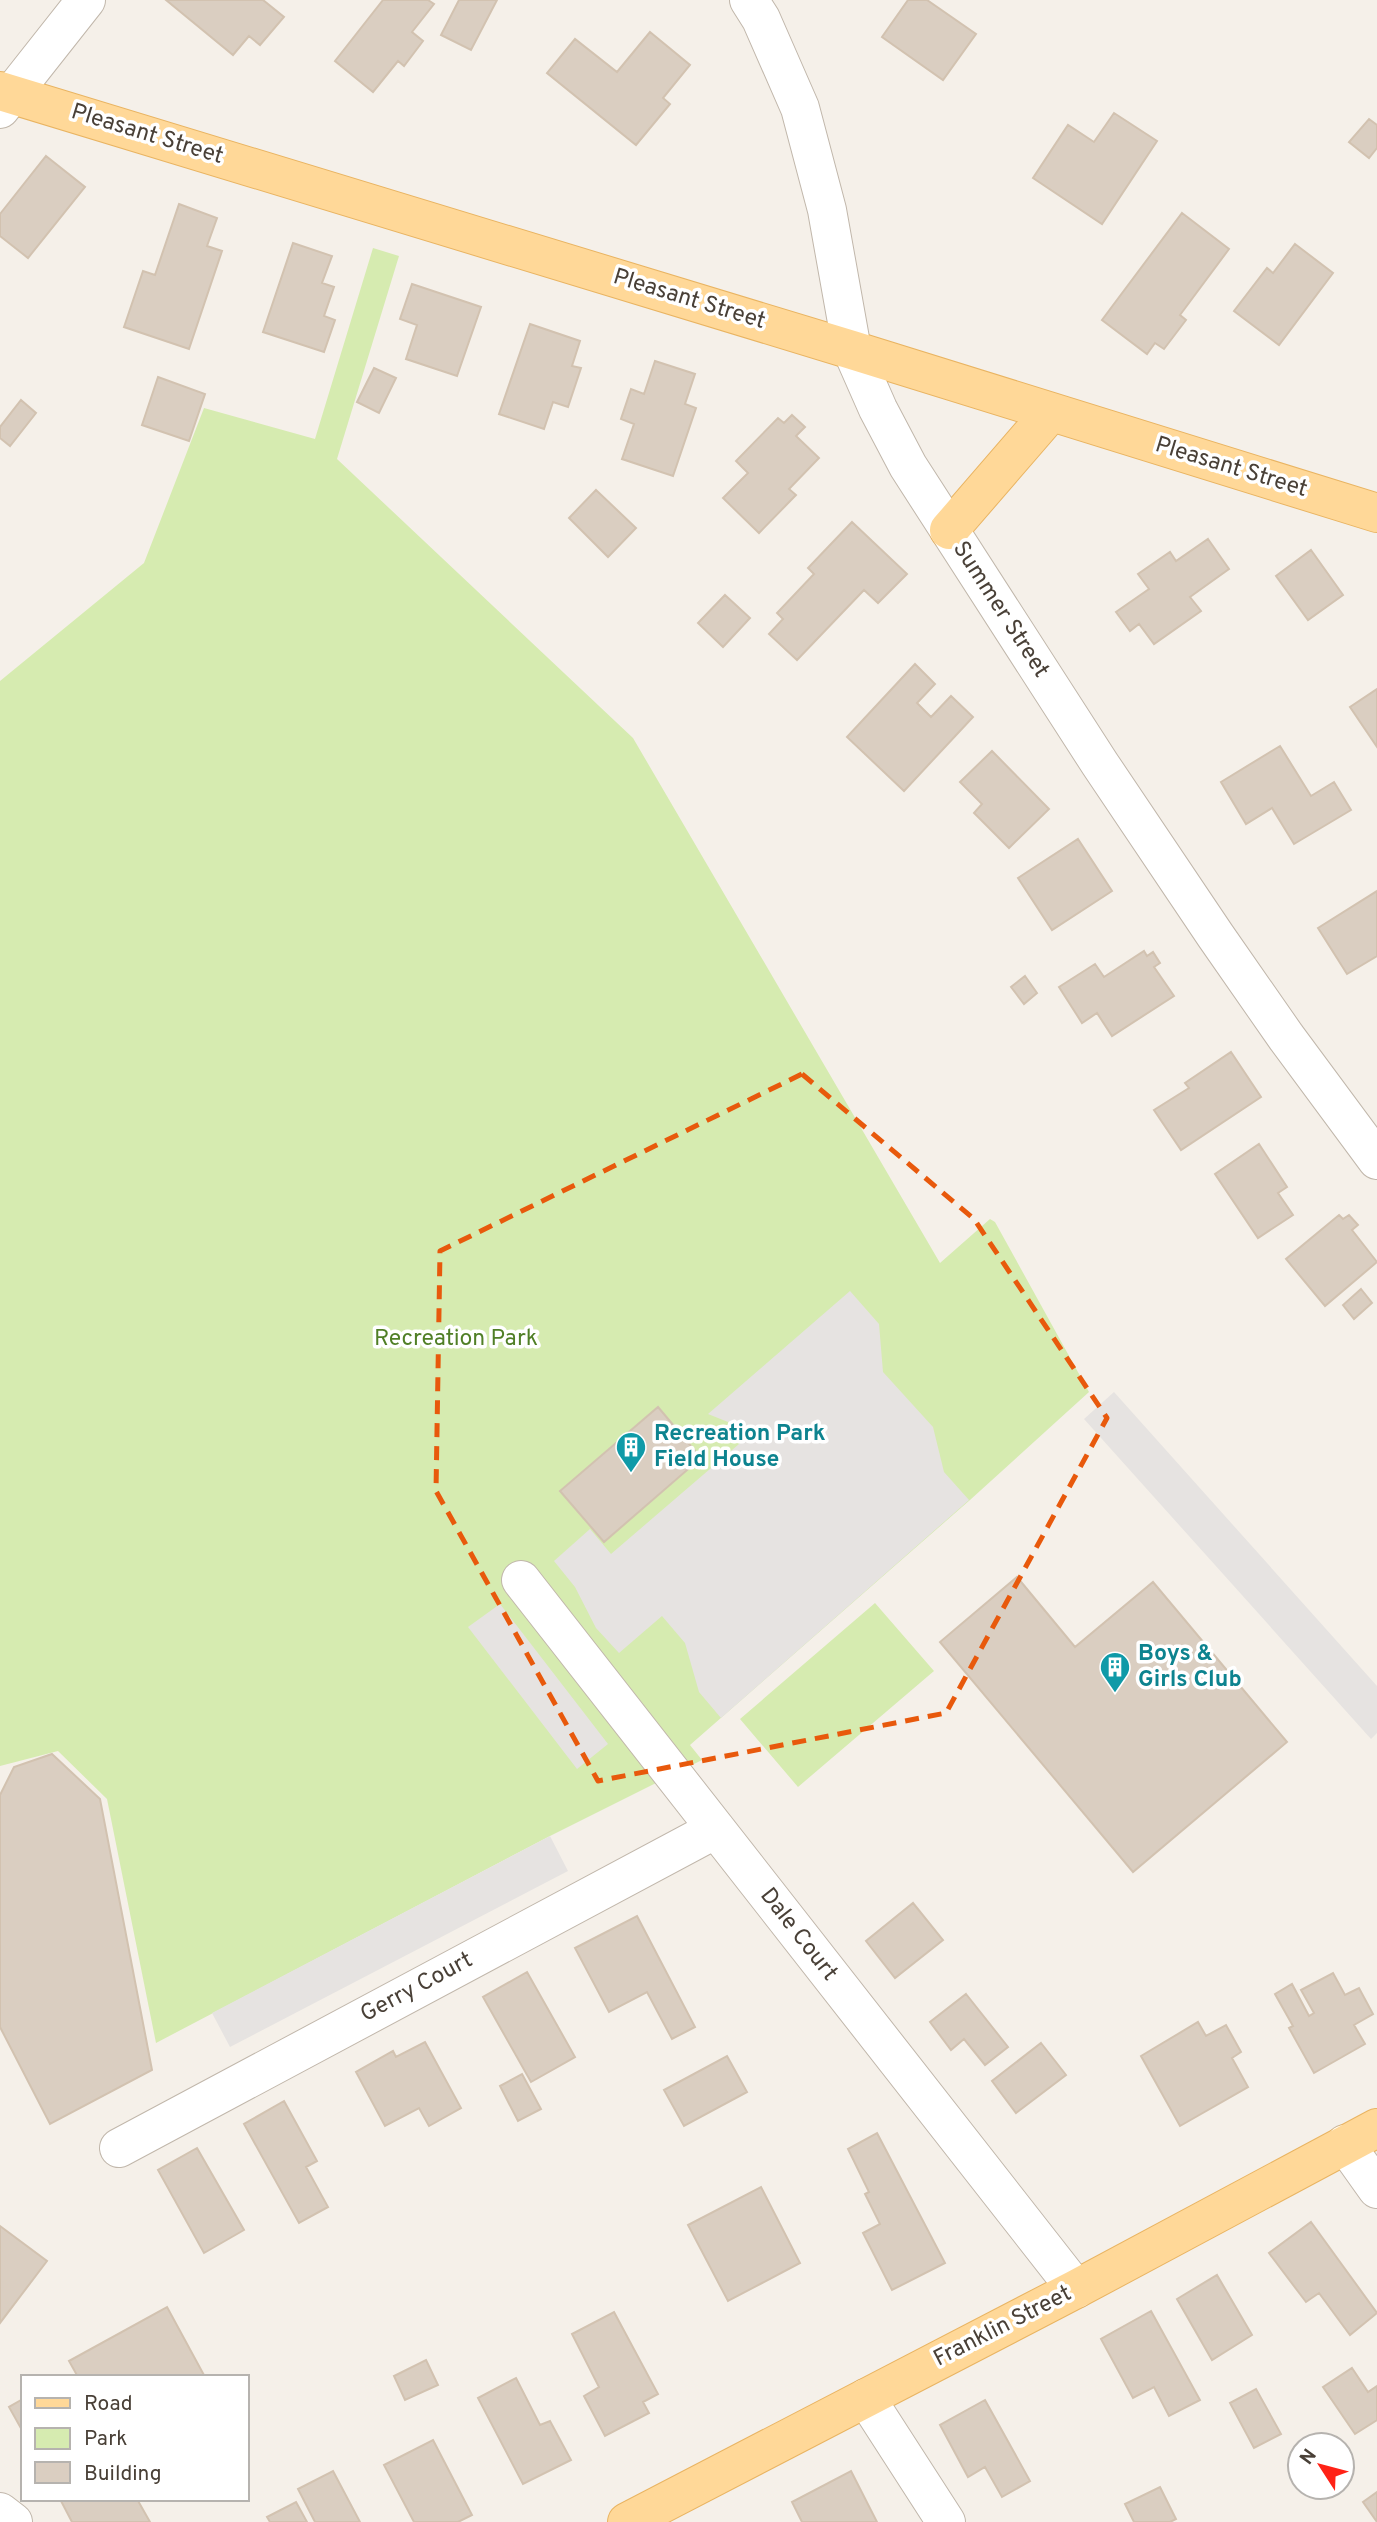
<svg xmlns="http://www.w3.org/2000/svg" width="1377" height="2522" font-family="Overpass,sans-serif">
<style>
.green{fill:#d6ebb0}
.parking{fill:#e6e3e1}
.building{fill:#dacec1;stroke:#d2c2b0;stroke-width:2}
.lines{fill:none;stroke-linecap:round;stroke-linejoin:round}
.minor-casing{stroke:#c1b7ab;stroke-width:40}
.major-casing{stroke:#e9b462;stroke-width:40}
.minor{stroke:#fff;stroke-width:38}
.major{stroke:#ffd898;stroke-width:38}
.marked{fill:none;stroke:#e8590c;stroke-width:5;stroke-dasharray:14 9;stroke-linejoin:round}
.labels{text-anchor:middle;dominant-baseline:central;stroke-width:7;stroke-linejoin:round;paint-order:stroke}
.street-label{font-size:23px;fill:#494037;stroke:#fff}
.park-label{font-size:23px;fill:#507f26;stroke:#fff}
.culture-label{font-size:23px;font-weight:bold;fill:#0d838f;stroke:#fff;text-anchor:start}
</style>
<rect width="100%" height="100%" fill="#f5f0e9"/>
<path class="green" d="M373 248 399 256 337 459 633 738 940 1263 990 1219 995 1222 1089 1392 970 1500 690 1745 702 1760 550 1836 156 2043 107 1799 58 1751 0 1766V681L144 563 204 408 315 439Z
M875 1603 934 1671 798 1787 740 1719Z"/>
<path class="parking" d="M850 1291 879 1324 883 1372 933 1427 944 1472 969 1500 721 1718 699 1692 685 1643 662 1616 619 1653 596 1628 575 1587 554 1561 590 1529 611 1554 753 1432 708 1414Z
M1114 1392 1377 1686V1733L1371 1739 1084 1419Z
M500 1604 608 1744 577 1769 468 1627Z
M550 1836 568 1871 230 2047 212 2013Z"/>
<path class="building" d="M166 0H263L284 17 260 45 249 36 233 55Z
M383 0H428L434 4 412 32 423 41 404 66 398 61 373 92 335 61Z
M459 0H497L471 50 441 35Z
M908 0H927L976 34 943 80 882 37Z
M650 32 690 65 663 98 670 104 636 145 547 73 575 39 617 72Z
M1114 113 1157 141 1102 224 1033 178 1068 125 1094 142Z
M1369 119 1377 125V148L1369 158 1349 142Z
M46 156 85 187 28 258 0 236V214Z
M179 204 217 218 207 246 222 251 189 349 124 327 143 271 155 275Z
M1182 213 1229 249 1180 315 1186 320 1164 349 1155 343 1147 354 1102 320Z
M293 243 332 256 322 283 334 287 324 316 335 320 324 352 263 332Z
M1295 244 1333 273 1279 345 1234 311 1267 268 1273 273Z
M412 284 481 307 457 376 406 359 417 325 400 319Z
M530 324 580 341 572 366 581 368 568 407 553 402 544 429 499 414Z
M655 361 695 374 685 404 696 408 673 476 622 459 634 424 621 419 631 389 644 394Z
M374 368 396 378 379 413 357 402Z
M158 377 205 394 189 441 142 425Z
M21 400 36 413 10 446 0 438V427Z
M792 415 805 427 796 436 819 458 789 489 796 495 759 533 723 498 748 473 736 461 778 418 784 423Z
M596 490 636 528 608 557 569 518Z
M852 522 907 574 878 603 864 590 797 660 769 634 783 619 777 613 814 574 808 568Z
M1208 539 1229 569 1190 597 1201 611 1154 644 1139 624 1130 631 1116 612 1149 589 1138 574 1170 552 1176 561Z
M1311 550 1343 595 1308 620 1276 576Z
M725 595 750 618 723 647 698 623Z
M915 664 935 684 917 703 931 717 951 696 973 717 904 791 847 737Z
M1377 689V747L1350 707Z
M1280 746 1311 796 1334 782 1351 810 1294 844 1272 808 1246 824 1221 782Z
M992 751 1049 809 1009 848 974 813 982 804 960 782Z
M1078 839 1112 891 1052 930 1018 878Z
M1377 891V956L1347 974 1318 928Z
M1144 951 1147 956 1153 952 1160 963 1154 967 1174 996 1112 1036 1097 1013 1082 1023 1059 987 1095 964 1104 977Z
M1025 976 1037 993 1024 1004 1011 987Z
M1231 1052 1261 1097 1181 1150 1154 1110 1189 1088 1185 1083Z
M1259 1144 1287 1187 1278 1193 1293 1215 1258 1238 1215 1174Z
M1339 1215 1343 1219 1349 1215 1358 1225 1352 1230 1377 1262 1325 1306 1286 1259Z
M1361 1289 1372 1303 1354 1319 1343 1305Z
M658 1407 701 1458 604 1542 560 1491Z
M1017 1577 1075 1647 1153 1582 1287 1742 1133 1872 940 1642Z
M52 1754 100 1799 152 2070 50 2124 0 2027V1795L14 1767Z
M913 1903 943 1940 895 1978 866 1941Z
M637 1916 695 2027 672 2039 647 1992 609 2012 575 1948Z
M527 1972 575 2057 531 2082 483 1997Z
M1333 1973 1345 1995 1359 1988 1373 2014 1354 2025 1365 2044 1314 2073 1289 2028 1293 2026 1275 1994 1292 1984 1309 2016 1314 2013 1301 1990Z
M966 1994 1008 2047 985 2065 964 2039 951 2050 930 2022Z
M1198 2022 1206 2036 1226 2025 1241 2052 1232 2058 1248 2087 1180 2126 1141 2056Z
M425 2042 461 2108 429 2126 419 2108 385 2126 356 2072 393 2051 396 2057Z
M1041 2043 1066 2075 1016 2113 992 2081Z
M727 2056 747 2092 684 2126 664 2090Z
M522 2074 541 2109 518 2121 500 2086Z
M284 2101 317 2161 306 2167 328 2207 299 2223 244 2124Z
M877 2133 945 2263 892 2290 863 2233 880 2224 865 2194 869 2192 848 2149Z
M197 2148 244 2230 204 2253 158 2170Z
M761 2187 800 2263 728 2301 688 2225Z
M1311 2222 1377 2313 1350 2335 1319 2293 1306 2302 1269 2253Z
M0 2226 47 2261 0 2323Z
M1217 2275 1252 2335 1212 2360 1177 2299Z
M167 2307 205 2377H78L69 2361Z
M1151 2311 1200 2400 1169 2416 1154 2387 1133 2398 1101 2339Z
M614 2312 658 2394 643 2402 649 2413 605 2436 584 2396 599 2387 572 2334Z
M426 2360 438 2385 405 2400 394 2376Z
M1352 2368 1368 2392 1377 2386V2420L1355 2434 1323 2387Z
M516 2378 540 2425 550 2421 571 2460 523 2484 478 2398Z
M1256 2389 1281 2434 1254 2448 1230 2403Z
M23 2399V2432L9 2407Z
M985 2400 1030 2481 1002 2497 985 2467 968 2477 940 2425Z
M433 2440 472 2515 458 2522H414L384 2465Z
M333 2471 360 2522H315L298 2489Z
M851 2471 877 2522H802L792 2502Z
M1160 2487 1176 2519 1170 2522H1134L1125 2504Z
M1377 2492V2522L1363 2502Z
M60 2499H137L150 2522H72Z
M296 2502 307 2522H270L267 2517Z"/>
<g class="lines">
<g class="minor-casing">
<path id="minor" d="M749 0 761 19 800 108 827 210 852 350 878 409 908 466 1100 764 1215 935 1286 1037 1377 1160
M0 109 86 0
M521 1580 1076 2289
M1345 2144 1377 2189
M119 2148 716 1829
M866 2398 946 2522
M0 2512 13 2522"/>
</g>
<g class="major-casing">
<path id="major" d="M0 91 852 350 1377 513
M949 530 1051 412
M627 2522 1076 2289 1377 2128"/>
</g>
<use href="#minor" class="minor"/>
<use href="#major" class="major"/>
</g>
<path class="marked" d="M802 1074 974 1219 1107 1418 946 1713 598 1781 436 1491 440 1251Z"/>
<defs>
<g id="building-pin" transform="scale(1.575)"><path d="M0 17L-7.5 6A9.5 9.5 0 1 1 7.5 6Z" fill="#0f9aa8" stroke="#fff"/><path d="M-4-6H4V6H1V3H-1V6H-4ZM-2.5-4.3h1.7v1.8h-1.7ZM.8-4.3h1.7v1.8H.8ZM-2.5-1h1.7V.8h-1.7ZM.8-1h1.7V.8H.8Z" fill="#fff"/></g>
</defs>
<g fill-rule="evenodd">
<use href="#building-pin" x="631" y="1447"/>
<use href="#building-pin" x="1115" y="1667"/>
</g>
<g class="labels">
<g class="street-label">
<text transform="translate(147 135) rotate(17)">Pleasant Street</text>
<text transform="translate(689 300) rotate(17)">Pleasant Street</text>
<text transform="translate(1231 468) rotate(17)">Pleasant Street</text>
<text transform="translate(1000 610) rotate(57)">Summer Street</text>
<text transform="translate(798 1935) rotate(52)">Dale Court</text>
<text transform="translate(417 1988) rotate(-28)">Gerry Court</text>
<text transform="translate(1003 2327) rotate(-27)">Franklin Street</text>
</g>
<g class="park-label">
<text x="456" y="1339">Recreation Park</text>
</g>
<g class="culture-label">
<text x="654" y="1434">Recreation Park<tspan x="654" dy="26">Field House</tspan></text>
<text x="1138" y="1654">Boys &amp;<tspan x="1138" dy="26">Girls Club</tspan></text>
</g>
</g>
<rect x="21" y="2375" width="228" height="126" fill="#ffffff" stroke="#b6b3af" stroke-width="2"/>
<rect x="35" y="2398" width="35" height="10" fill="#ffd898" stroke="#b6b3af" stroke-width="2"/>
<text x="84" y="2410" font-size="21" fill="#494037">Road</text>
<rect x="35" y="2428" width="35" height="21" fill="#d6ebb0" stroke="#b6b3af" stroke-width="2"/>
<text x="84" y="2445" font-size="21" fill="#494037">Park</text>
<rect x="35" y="2462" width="35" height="21" fill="#dacec1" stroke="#b6b3af" stroke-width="2"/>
<text x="84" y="2480" font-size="21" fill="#494037">Building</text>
<g transform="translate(1321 2466) rotate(306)"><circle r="33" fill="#ffffff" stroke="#b6b3af" stroke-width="2"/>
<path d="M0-5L12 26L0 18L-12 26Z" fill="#ff2216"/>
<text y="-10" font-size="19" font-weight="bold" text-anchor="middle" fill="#494037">N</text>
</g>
</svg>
